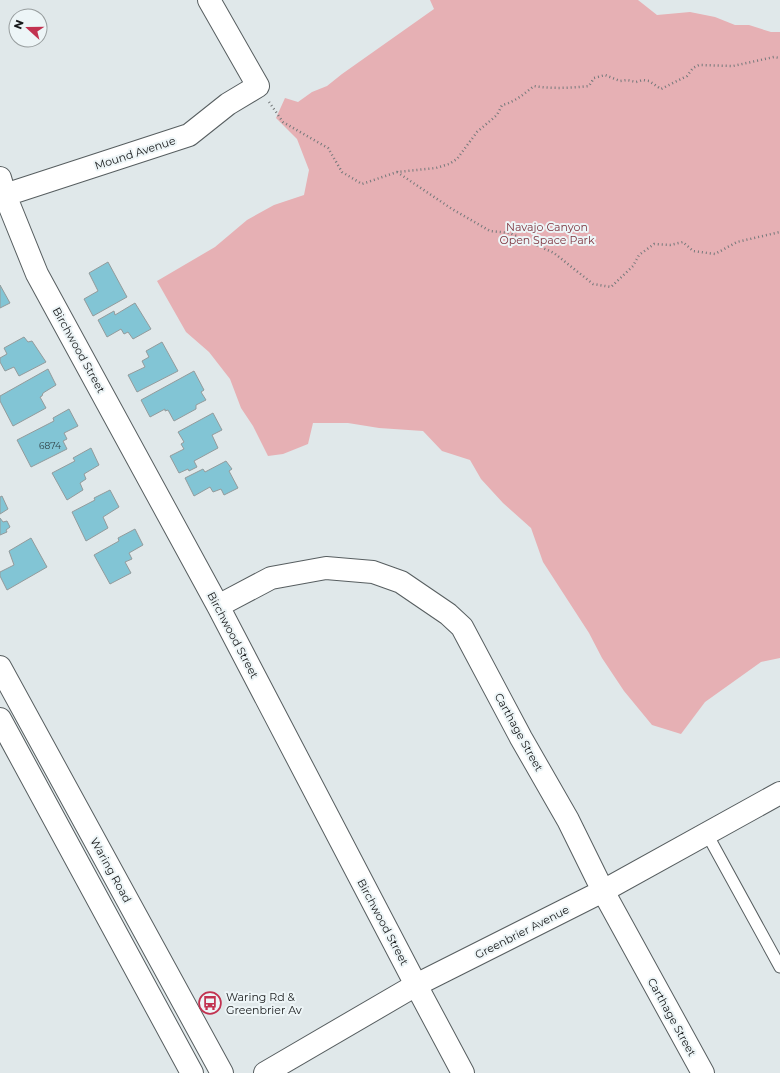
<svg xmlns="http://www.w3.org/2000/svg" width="780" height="1073" font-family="Montserrat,sans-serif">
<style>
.green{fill:#e6b0b4}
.building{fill:#82c5d5;stroke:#939b9c}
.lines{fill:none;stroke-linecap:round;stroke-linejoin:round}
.service-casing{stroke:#575e60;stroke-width:13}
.minor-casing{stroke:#575e60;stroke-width:24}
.tertiary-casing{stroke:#575e60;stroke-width:24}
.secondary-casing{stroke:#575e60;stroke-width:24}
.path{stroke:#74787a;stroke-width:2.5;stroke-dasharray:1 3;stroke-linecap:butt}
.service{stroke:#fff;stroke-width:11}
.minor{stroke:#fff;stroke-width:22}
.tertiary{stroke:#fff;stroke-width:22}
.secondary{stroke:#fff;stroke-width:22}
.labels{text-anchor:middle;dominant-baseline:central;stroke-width:4;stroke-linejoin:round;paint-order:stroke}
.number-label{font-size:9px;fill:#314348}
.street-label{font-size:11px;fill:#161819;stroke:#edf5f7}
.park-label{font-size:11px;fill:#7d343e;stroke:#edf5f7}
.poi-label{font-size:11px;fill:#161819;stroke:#edf5f7;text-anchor:start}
</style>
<rect width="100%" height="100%" fill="#e0e8ea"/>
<path class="green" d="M430 0H638L657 15 690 12 715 17 735 25H749L771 32H780V658L761 662 705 702 681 734 652 725 624 691 602 658 589 633 543 562 531 528 503 503 481 479 470 460 442 451 423 431 379 428 348 423H313L308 444 283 454 268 456 253 426 241 408 230 379 209 352 186 332 157 281 215 247 247 220 274 205 304 195 309 170 297 139 276 118 285 98 298 102 312 92 327 86 342 74 434 9Z"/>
<path class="building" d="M108 262 127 297 93 316 84 299 98 291 89 273Z
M0 285 10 303 0 308Z
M135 303 151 329 133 339 128 332 124 334 121 329 107 337 98 320 114 311 115 315Z
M24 337 28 342 32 341 46 362 19 376 14 367 5 371 0 362V358L7 354 4 348Z
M162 342 178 371 137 392 128 375 145 367 142 361 149 357 146 351Z
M48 369 56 385 43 393 42 396 40 397 46 408 13 426 0 401V396Z
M194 371 204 390 201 392 206 400 196 405V409L174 421 168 410 165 411V409L150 417 141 400Z
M69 409 78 426 64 433 67 439 63 441 67 449 31 467 17 440 54 421 53 418Z
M213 413 222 430 212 435 218 448 194 461 197 467 189 471 188 469 179 473 170 456 184 449 181 444 184 442 178 432Z
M91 448 99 465 84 474 86 479 80 483 83 490 67 500 52 473 75 461 73 458Z
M226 461 232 469 229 471 238 488 224 495 221 489 213 492 210 487 194 496 185 478 203 469 205 472Z
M110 490 119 507 103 517 108 528 86 541 72 512 95 500 94 498Z
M2 496 8 509 0 514V497Z
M0 518 3 522 7 521 10 527 6 530 7 532 0 535Z
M135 529 143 545 129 553 132 559 125 562 131 573 110 584 94 555 119 541 118 538Z
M31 538 47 567 7 590 0 576V572L14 565 9 551Z"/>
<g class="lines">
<g class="service-casing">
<path id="service" d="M707 834 780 967"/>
</g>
<g class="minor-casing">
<path id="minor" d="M0 178 5 195 37 274 218 606 416 985 463 1073
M5 195 189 135 228 104 258 86 209 0
M218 606 271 578 326 568 373 572 401 582 448 614 462 627 521 738 568 820 603 891 703 1073
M416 985 603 891 780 793"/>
</g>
<g class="tertiary-casing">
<path id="tertiary" d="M0 197 5 195
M265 1073 416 985"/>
</g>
<g class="secondary-casing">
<path id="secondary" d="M0 667 222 1073
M0 719 192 1073"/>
</g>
<path class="path" d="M269 102 283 122 328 148 342 172 362 184 397 172 436 168 449 164 457 159 477 132 497 115 502 105C515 102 524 94 534 86 552 89 571 88 589 86L594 78 605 75 620 81 627 80 636 82 643 80 649 81 661 89 687 76 693 68 699 65 733 66 774 57 780 58
M397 172 452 209 490 231 510 233 554 253 593 284 611 287 633 266 639 255 654 244 670 245 683 242 693 251 715 254 737 242 780 232"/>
<use href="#service" class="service"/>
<use href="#minor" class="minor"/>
<use href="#tertiary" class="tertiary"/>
<use href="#secondary" class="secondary"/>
</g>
<defs>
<g id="bus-ring" transform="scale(1.15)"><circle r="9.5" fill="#edf5f7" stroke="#c23250" stroke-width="1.5"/><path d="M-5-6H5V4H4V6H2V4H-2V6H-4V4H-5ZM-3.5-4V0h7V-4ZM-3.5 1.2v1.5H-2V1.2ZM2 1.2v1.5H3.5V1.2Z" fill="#c23250"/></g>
</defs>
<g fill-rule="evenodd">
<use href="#bus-ring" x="210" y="1003"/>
</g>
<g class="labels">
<g class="number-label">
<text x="50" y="445">6874</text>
</g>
<g class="street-label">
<text transform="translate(135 153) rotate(-18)">Mound Avenue</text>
<text transform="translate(79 350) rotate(61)">Birchwood Street</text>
<text transform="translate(233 635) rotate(62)">Birchwood Street</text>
<text transform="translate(519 732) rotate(61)">Carthage Street</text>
<text transform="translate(111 870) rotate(61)">Waring Road</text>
<text transform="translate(383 922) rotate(62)">Birchwood Street</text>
<text transform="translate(522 932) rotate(-27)">Greenbrier Avenue</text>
<text transform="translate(672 1017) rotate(61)">Carthage Street</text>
</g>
<g class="park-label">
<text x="547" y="227">Navajo Canyon<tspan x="547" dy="13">Open Space Park</tspan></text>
</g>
<g class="poi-label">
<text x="226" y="997">Waring Rd &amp;<tspan x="226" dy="13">Greenbrier Av</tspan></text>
</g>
</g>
<g transform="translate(28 28) rotate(291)"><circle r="19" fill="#edf5f7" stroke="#979d9e"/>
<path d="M0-3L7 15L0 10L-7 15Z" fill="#c23250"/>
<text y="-6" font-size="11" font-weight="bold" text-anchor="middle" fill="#161819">N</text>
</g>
</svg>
